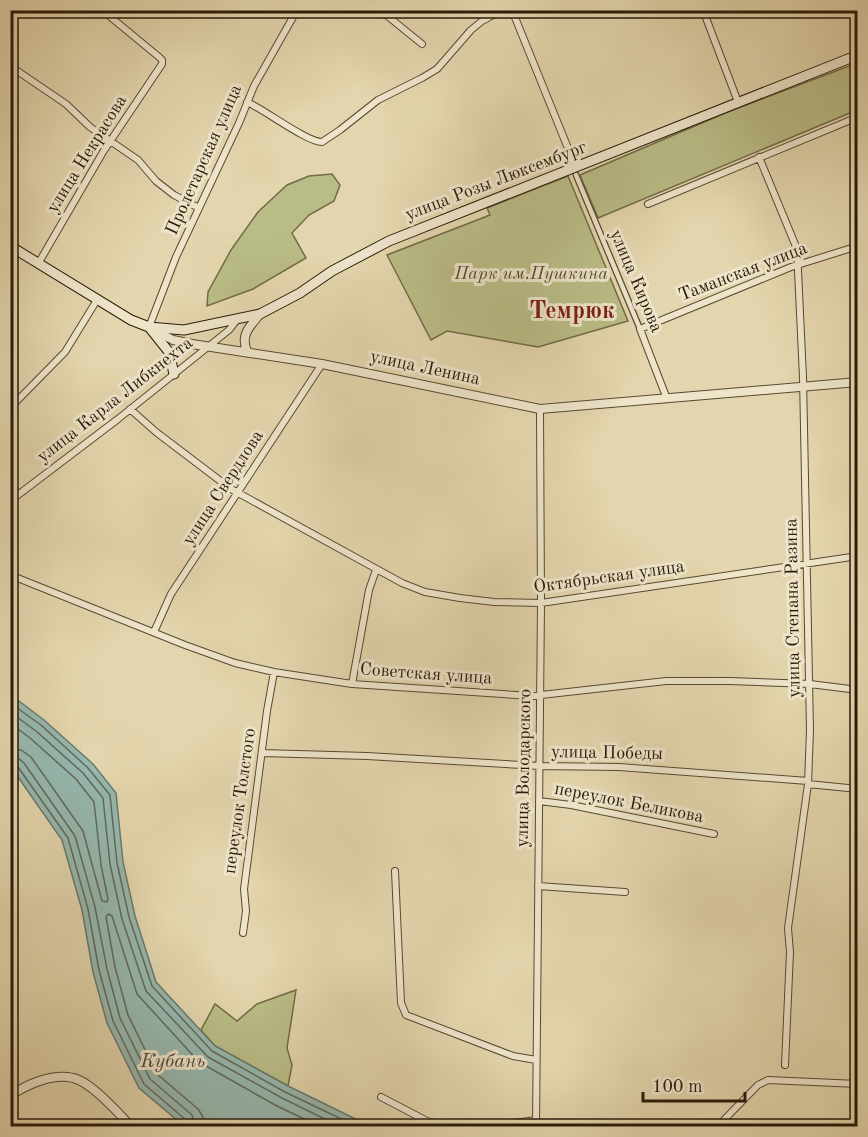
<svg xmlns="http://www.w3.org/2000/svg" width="868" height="1137" font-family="'Old Standard TT',serif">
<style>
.green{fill:#b9bc86;stroke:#716b47;stroke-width:1.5}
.water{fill:#96b8af;stroke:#6a796c;stroke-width:1.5}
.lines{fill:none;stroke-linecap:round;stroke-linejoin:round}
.shore{stroke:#60695c;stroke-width:1.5}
.pedestrian-casing{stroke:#584931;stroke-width:7}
.minor-casing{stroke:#584931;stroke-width:8}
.tertiary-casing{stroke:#584931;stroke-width:10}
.secondary-casing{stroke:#291a08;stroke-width:11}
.pedestrian{stroke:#ede4ca;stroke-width:4.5}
.minor{stroke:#ede4ca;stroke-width:6}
.tertiary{stroke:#ede4ca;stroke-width:8}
.secondary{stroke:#ede4ca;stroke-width:9}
.rail{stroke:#291a08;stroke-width:2;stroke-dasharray:10 10;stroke-linecap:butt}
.labels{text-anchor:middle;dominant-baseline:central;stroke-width:6;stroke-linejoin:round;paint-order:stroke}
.street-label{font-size:18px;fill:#291a08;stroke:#ede4ca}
.park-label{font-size:18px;font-style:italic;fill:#544b2e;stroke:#ede4ca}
.water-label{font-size:20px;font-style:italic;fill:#4a493a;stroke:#ede4ca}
.district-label{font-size:24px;font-weight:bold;fill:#7a1f14;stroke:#ede4ca}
</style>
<rect width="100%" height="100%" fill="#e3d5ad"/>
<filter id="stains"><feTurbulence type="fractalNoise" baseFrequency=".00333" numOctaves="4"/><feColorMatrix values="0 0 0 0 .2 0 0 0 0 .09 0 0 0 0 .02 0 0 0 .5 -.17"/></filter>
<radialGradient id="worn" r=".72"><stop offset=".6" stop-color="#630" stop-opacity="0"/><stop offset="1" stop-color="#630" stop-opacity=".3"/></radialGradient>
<path class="green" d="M857 63V110L598 218 580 175 730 111Z
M332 174 340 185 334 201 309 215 292 233 306 258 253 289 207 306 208 292 231 250 258 212 287 185 309 176Z
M568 176 628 321 538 347 447 331 431 340 387 255 490 215 487 208Z
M296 990 287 1048 292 1065 288 1086 215 1046 201 1030 215 1004 237 1021 257 1004Z"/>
<path class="water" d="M11 695 44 720 93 764 116 793 123 862 135 916 156 982 215 1046 288 1086 370 1126H184L139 1088 107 1023 93 972 82 910 62 840 11 767Z"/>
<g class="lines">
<path class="shore" d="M10 703 41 725 88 768 110 795 117 863 129 917 152 986 212 1051 285 1092 356 1126
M10 712 36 731 83 773 103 798 110 864 122 919 146 991 208 1057 282 1098 339 1126
M10 723 30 738 76 779 94 802 101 865 108 899 107 902 102 901 83 831 31 757 21 750 10 748
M10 757 18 758 24 763 75 836 95 907 107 969 120 1018 150 1079 192 1115 195 1126
M10 765 18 767 68 838 88 909 99 970 113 1021 144 1084 186 1120 188 1126
M204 1126 203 1117 198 1109 157 1074 128 1015 115 967 106 917 108 914 112 916 137 994 199 1062 277 1106 319 1126"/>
<g class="pedestrian-casing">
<path id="pedestrian" d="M576 175 640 329"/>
</g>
<g class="minor-casing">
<path id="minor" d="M380 10 422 44
M512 10 576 168
M703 10 738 102
M10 66 66 104 90 127 138 160 156 181 174 195 199 208
M247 102C265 110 307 142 322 142L340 130 378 100 422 78 437 69 471 30 482 21 502 10
M759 157 797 249 803 377 810 730 808 784 788 928 790 952 785 1065
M648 204 858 117
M38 264 103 152 162 64V60L159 57 102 10
M149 327 176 257 239 123 254 86 297 10
M667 399 640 329 791 267 858 246
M10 408 65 352 97 300
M130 409 156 432 231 489 402 583 425 592 460 598 494 602 541 603 858 556
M10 501 118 419 229 330 236 321
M10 575 185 645 235 663 274 672 352 684 532 696 666 681H730L810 684 858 690
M154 632 171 594 322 364
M352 684 369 590 376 570
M262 753 367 756 540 766 619 767 808 781
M808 784 858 789
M539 801 571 805 714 834
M395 871 401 1003 406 1015 513 1056 536 1060
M538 886 625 892
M243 933 246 911 244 889 267 711 274 672
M381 1097 427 1121 446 1126
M492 1126 536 1120
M536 1126 541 603 540 409
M718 1126 758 1085 768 1080 858 1084"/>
</g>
<g class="tertiary-casing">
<path id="tertiary" d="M152 329 173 340 192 344 322 364 540 409 858 382
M247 351C240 335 250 326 260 314
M10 1096C27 1084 53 1073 73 1078 90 1081 118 1113 131 1126"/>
</g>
<g class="secondary-casing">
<path id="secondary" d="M10 246 131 320 149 327 184 330 260 314 300 293 332 271 389 241 858 55
M149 327 169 352 174 374"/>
</g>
<use href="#pedestrian" class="pedestrian"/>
<use href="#minor" class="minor"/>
<use href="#tertiary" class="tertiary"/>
<use href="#secondary" class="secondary"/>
<path class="rail" d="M10 1120 15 1126"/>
</g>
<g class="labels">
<g class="street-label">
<text transform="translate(87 154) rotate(-58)">улица Некрасова</text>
<text transform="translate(204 160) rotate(-66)">Пролетарская улица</text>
<text transform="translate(496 181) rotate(-21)">улица Розы Люксембург</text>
<text transform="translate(743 272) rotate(-21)">Таманская улица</text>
<text transform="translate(636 281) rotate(67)">улица Кирова</text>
<text transform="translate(425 368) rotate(12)">улица Ленина</text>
<text transform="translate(115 400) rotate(-38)">улица Карла Либкнехта</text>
<text transform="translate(223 488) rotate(-57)">улица Свердлова</text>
<text transform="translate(609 577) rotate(-8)">Октябрьская улица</text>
<text transform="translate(793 608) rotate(-91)">улица Степана Разина</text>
<text transform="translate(426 674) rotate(4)">Советская улица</text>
<text transform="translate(607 753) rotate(1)">улица Победы</text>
<text transform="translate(524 768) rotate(-89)">улица Володарского</text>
<text transform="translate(240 801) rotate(-82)">переулок Толстого</text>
<text transform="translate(629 803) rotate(11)">переулок Беликова</text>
</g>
<g class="park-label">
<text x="531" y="274">Парк им.Пушкина</text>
</g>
<g class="water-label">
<text x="173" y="1062">Кубань</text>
</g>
<g class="district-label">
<text x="572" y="312">Темрюк</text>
</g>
</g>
<rect width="868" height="1137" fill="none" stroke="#e3d5ad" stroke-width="36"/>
<rect x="12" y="12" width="844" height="1113" fill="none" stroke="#291a08" stroke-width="3"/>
<rect x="18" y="18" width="832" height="1101" fill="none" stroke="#291a08" stroke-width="1.5"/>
<path d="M643 1092v9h102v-9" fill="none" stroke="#291a08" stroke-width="3"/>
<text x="652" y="1092" font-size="18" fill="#291a08" stroke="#ede4ca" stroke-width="4.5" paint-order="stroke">100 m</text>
<rect width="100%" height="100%" filter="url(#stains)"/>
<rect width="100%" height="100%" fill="url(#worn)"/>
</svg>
